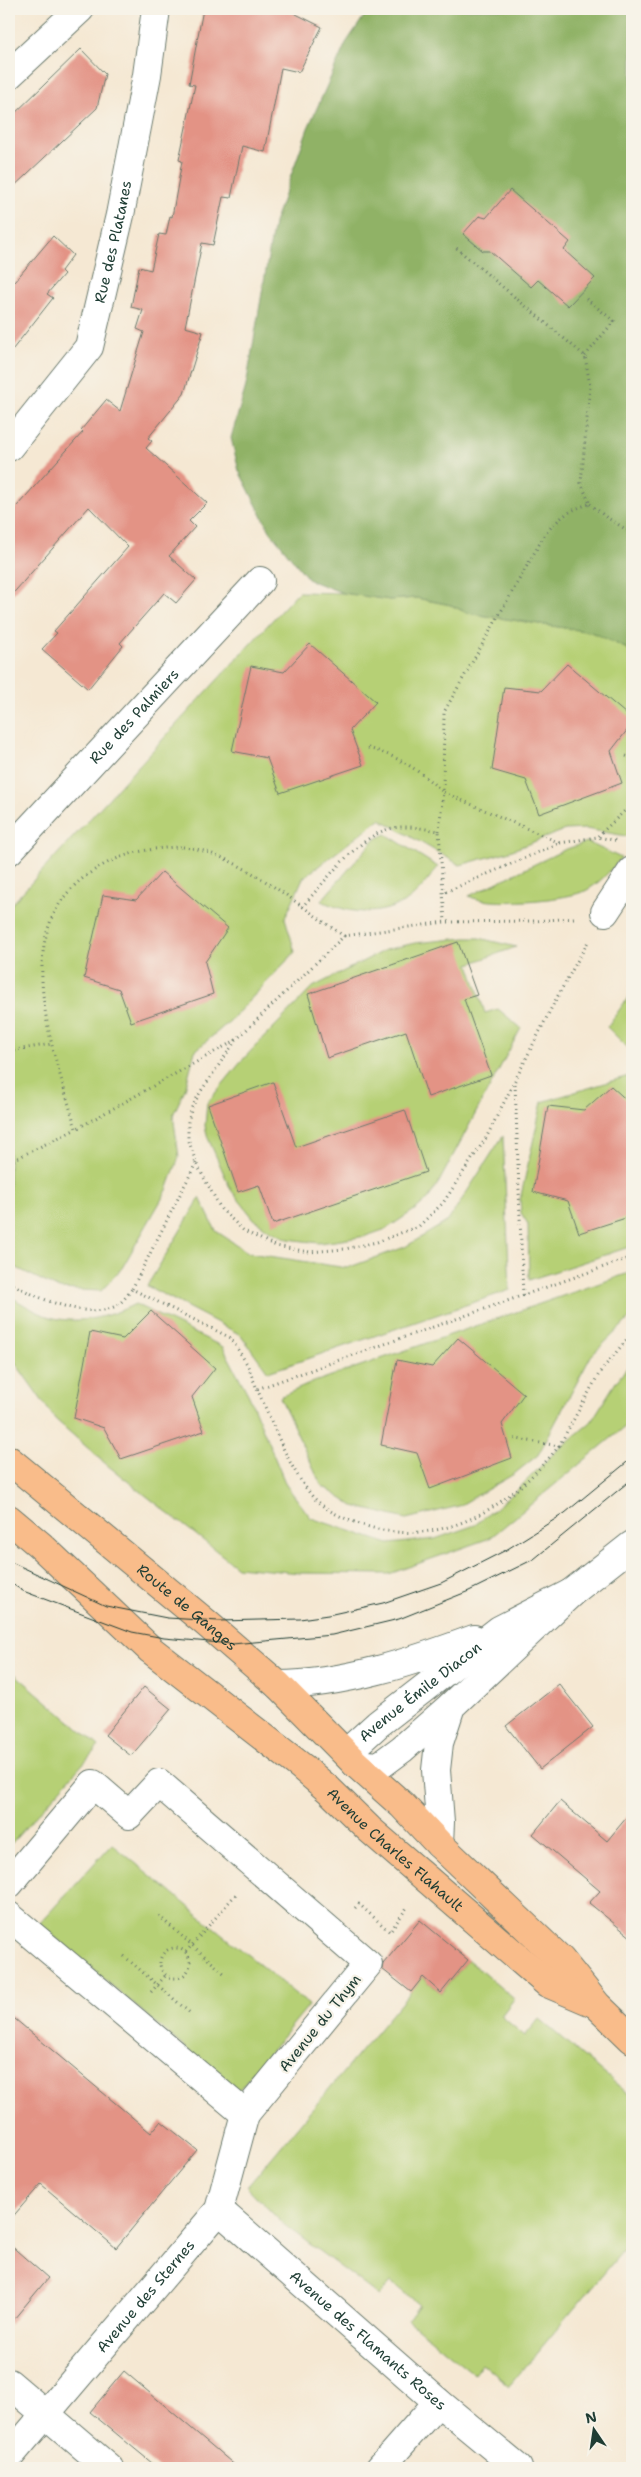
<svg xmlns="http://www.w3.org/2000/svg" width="641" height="2477" font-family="'Shantell Sans',sans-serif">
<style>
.green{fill:#b6d075;stroke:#6a8654}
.forest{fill:#90b266;stroke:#58784d}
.building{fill:#e39385}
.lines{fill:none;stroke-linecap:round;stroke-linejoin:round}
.minor-casing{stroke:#6a796c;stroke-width:30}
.major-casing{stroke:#6a796c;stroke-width:30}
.path{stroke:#6a796c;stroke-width:3;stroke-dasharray:1 4;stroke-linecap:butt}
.minor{stroke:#fff;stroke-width:28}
.major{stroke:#f9bc8a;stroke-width:28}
.tram{stroke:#1f3d34;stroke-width:1}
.labels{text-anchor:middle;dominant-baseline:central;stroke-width:4.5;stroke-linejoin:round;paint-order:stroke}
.street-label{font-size:15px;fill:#1f3d34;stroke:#f7f3e8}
</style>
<rect width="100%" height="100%" fill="#f7f3e8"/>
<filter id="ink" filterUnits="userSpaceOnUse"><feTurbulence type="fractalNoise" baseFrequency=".02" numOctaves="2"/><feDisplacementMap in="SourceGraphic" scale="10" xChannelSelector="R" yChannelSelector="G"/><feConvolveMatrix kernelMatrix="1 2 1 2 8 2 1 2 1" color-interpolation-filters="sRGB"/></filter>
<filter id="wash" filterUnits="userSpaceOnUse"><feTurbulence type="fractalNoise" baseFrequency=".0096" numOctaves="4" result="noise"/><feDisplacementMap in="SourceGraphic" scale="20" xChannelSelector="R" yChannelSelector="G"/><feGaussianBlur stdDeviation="1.12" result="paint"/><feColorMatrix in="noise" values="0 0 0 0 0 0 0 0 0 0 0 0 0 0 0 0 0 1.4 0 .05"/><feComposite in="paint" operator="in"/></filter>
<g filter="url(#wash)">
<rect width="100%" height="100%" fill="#f5e8d3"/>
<path class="green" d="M298 592 343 593 390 600 416 598 451 605 467 613 591 632 632 651V837L586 829 565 830 507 852 460 865 380 819 303 878 285 918 295 952 230 1021 195 1051 185 1089 173 1115 179 1157 167 1190 122 1268 101 1291 59 1289 9 1264V907Z
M386 834 438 867C429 878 417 896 403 903 374 917 349 913 321 901L374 840Z
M587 842 621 858C611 870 601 882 587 890 569 900 486 907 469 896L564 850Z
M465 938H479L516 947 469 964 485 1013 498 1009 521 1028 439 1182 428 1199 416 1209 386 1229 366 1236 335 1241 319 1243 288 1239 269 1230 254 1219 231 1190 208 1138 205 1126 207 1103 246 1056 313 987 385 950 415 943Z
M632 992V1052L607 1027Z
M632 1075V1246L529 1280 528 1224 521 1213 520 1200 542 1102Z
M503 1136 510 1290 268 1372 241 1335 147 1286 200 1198 216 1231 249 1253 347 1268 405 1247 448 1221Z
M632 1272V1316L591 1356 538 1455 514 1474 459 1506 406 1519 353 1506 321 1485 280 1397 314 1382Z
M9 1296C20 1302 32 1310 44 1315 73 1326 108 1318 135 1304L223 1347 249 1396 286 1485 311 1518 389 1544 435 1539 475 1525 516 1491 553 1454 591 1422 616 1382 632 1361V1421L490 1538 389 1574 300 1573 237 1567 107 1465 55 1419 9 1354Z
M9 1669 99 1746 9 1846Z
M112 1844 309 2005 237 2092 39 1924Z
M468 1960 514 1999 501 2016 525 2036 539 2019 632 2097V2240L509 2386 482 2363 474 2374 408 2320 419 2305 391 2282 379 2296 283 2224 247 2187 423 1977 441 1993Z"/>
<path class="forest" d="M369 9H632V651L591 632 467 613 451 605 416 598 390 600 343 593 309 580 270 531 239 471 231 438 246 386 274 223 308 128 346 43Z"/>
<g id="blocks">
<path class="building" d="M203 9H286L322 27 299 72 281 68 265 152 242 146 231 198 223 197 213 245 202 243 185 327 203 332 184 394 148 438 152 441 146 448 207 503 189 521 195 527 169 556 196 580 176 603 164 593 120 643 123 646 88 689 42 649 57 633 54 631 128 547 89 507 9 598V515L83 432 81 430 106 400 120 411 144 332 137 329 143 310 131 307 139 267 151 270 159 234 166 235 170 216 172 217 182 161 179 160 195 85 189 84Z
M81 49 105 74 97 108 9 191V119Z
M510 190 570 242 564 250 595 278 568 306 538 280 531 287 490 251H483L463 234 479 216 486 218Z
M53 236 73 255 61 271 64 274 47 294 53 298 9 354V288Z
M310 644 376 702 350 730 363 765 280 793 267 758 232 751 251 666 284 672Z
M567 664 632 719V724L611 751 622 783 539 814 526 780 492 770 504 687 541 691Z
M162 872 228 928 205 962 213 994 131 1022 119 989 84 978 103 895 136 900Z
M458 942 477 995 464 999 491 1075 428 1097 406 1031 327 1058 308 994Z
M273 1082 296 1147 405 1110 426 1172 273 1224 259 1185 238 1192 208 1105Z
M611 1086 632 1105V1216L579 1233 568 1201 533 1192 548 1106 584 1110Z
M151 1311 215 1368 192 1397 204 1431 121 1459 104 1428 74 1418 90 1332 123 1339Z
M458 1338 524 1394 502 1424 512 1458 430 1489 417 1453 381 1445 397 1360 432 1367Z
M559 1684 593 1727 540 1769 506 1726Z
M144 1687 171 1709 131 1756 105 1735Z
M560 1801 607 1841 632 1811V1938L589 1903 600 1891 533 1834Z
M420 1920 468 1960 441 1993 423 1977 411 1992 382 1969 383 1964Z
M9 2014 151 2133 161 2121 197 2150 116 2248 41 2184 9 2221Z
M9 2244 48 2278 9 2325Z
M124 2371 238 2468H158L90 2412Z"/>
</g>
</g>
<g filter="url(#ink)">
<use href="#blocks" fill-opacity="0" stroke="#6a796c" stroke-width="1"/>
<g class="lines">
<g class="minor-casing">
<g id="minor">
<path d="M9 75 80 9"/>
<path id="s1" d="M9 447 89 347 120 215 147 75 156 9"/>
<path id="s2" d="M9 851 260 581"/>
<path d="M605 912 632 871"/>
<path d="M278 1685C344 1684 412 1662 474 1639"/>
<path id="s3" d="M451 1706 402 1749 379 1766 356 1764 355 1745 378 1724 499 1630 571 1593"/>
<path d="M439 1844 440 1822 436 1770 439 1743 451 1706 571 1593 632 1545"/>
<path d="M9 1884 93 1784 129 1815 159 1783 368 1964 245 2114 9 1916"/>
<path id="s4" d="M219 2210 438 2402 518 2468"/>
<path d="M9 2383 109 2468"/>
<path id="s5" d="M9 2457 219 2210 245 2114"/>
<path d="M380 2468 438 2402"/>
</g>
</g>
<g class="major-casing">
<g id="major">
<path id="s6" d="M9 1460 205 1622 278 1685 356 1764 402 1805 439 1844 561 1960 597 2005 632 2039"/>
<path id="s7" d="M9 1519 40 1545 151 1650 302 1767 329 1790 369 1829 547 1983 594 2003"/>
</g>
</g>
<path class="path" d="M585 356 614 321 585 298
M590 504 606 517 632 533
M368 748C401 757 418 770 443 792L444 712 545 534C559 518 570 509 590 504L581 483 590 386 585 356 455 247
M626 756 632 758
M439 831 443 792 560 843 443 893
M598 836 632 804
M560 843 597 837 619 841
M183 847C237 852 299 906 344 936L236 1040 76 1129C54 1051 5 930 90 873 120 853 147 848 183 847Z
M302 907C325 882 359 834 393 828 408 825 425 829 439 831L445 922
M344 936 445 922 534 921 574 918
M236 1040 201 1091 192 1107 188 1122V1138L196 1163 221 1209 244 1231 276 1246 309 1252 345 1249 377 1242 419 1226 443 1203 486 1138 555 1001 589 940
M9 1051 52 1044
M515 1084 523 1296
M9 1162 76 1129
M196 1163 132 1289 231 1338 247 1364 257 1389 632 1257
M9 1282C34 1297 92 1323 119 1304 124 1300 128 1294 132 1289
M257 1389C274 1425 287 1466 313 1497 327 1512 347 1520 366 1526 444 1550 512 1505 559 1446L511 1438
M559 1446 600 1372 632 1333
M355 1908 359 1904 390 1932 408 1906
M159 1916 225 1974
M160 1963a15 15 0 1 1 30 0a15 15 0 1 1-30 0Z
M186 1952 236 1894
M124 1956 190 2013
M151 1992 166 1975"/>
<use href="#minor" class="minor"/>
<use href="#major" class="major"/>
<path class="tram" d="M9 1561 106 1606 167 1618 219 1621 300 1619 328 1615 383 1603 441 1583 506 1550 565 1513 632 1458
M9 1582 23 1591 132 1632 164 1638 232 1644 332 1635 399 1619 469 1591 534 1559 632 1479"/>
</g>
</g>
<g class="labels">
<g class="street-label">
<text stroke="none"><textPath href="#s1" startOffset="236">Rue des Platanes</textPath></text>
<text stroke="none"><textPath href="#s2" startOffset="184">Rue des Palmiers</textPath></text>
<text stroke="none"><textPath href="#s6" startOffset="231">Route de Ganges</textPath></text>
<text stroke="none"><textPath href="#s3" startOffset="220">Avenue Émile Diacon</textPath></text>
<text stroke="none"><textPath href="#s7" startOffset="509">Avenue Charles Flahault</textPath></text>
<text transform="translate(320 2023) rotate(-51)">Avenue du Thym</text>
<text stroke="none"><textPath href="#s5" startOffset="211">Avenue des Sternes</textPath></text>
<text stroke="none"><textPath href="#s4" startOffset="198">Avenue des Flamants Roses</textPath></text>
</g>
</g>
<rect width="641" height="2477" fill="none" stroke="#f7f3e8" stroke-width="30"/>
<g transform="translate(594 2430) rotate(347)" stroke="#f7f3e8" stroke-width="4" paint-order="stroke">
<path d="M0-4L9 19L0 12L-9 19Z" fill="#1f3d34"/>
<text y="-8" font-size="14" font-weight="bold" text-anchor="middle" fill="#1f3d34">N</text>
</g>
</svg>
